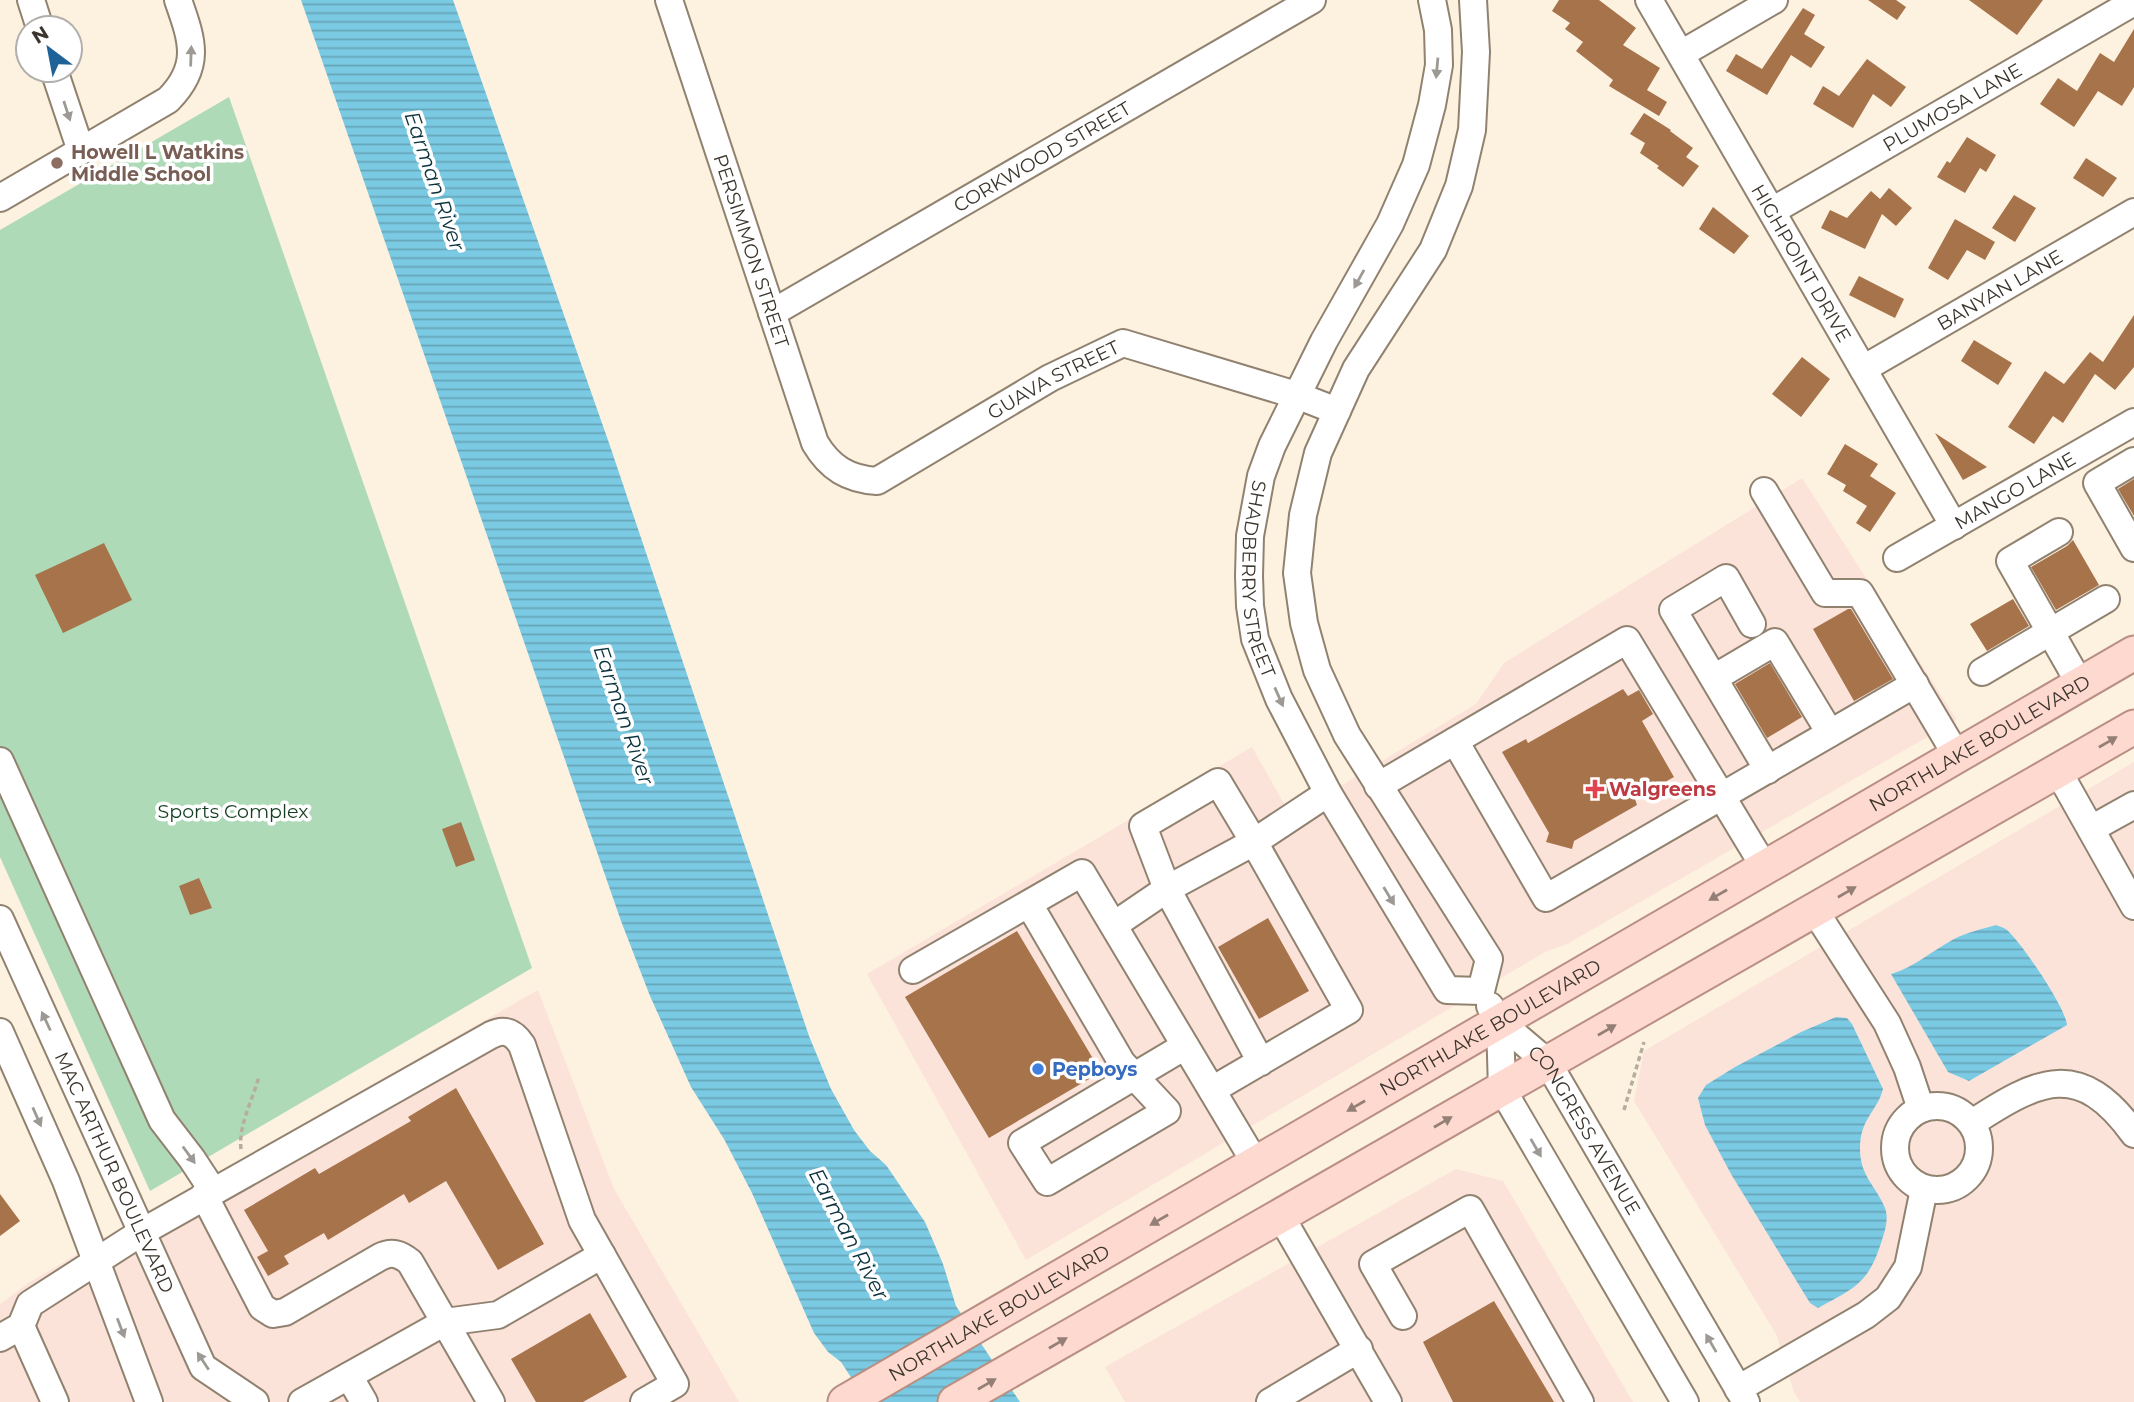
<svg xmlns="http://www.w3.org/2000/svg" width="2134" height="1402" font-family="Montserrat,sans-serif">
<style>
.commercial{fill:#fce3da}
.green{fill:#afdab8}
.water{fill:url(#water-rules)}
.building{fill:#a6734b}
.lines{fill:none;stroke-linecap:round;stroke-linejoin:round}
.minor-casing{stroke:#918270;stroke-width:30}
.major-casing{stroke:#b98f82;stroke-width:37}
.path{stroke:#b7ad9f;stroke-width:3.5;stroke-dasharray:5 3.5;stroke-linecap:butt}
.minor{stroke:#fff;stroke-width:26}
.major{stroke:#fed9cf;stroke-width:33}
.oneway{fill:#9d9a96}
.oneway2{fill:#937f76}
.education-dot{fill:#8d6e63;stroke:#fff;stroke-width:2.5}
.health-dot{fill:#e0444e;stroke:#fff;stroke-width:2.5}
.shop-dot{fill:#3f7fe0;stroke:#fff;stroke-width:2.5}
.labels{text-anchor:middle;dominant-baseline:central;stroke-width:7;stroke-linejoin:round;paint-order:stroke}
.street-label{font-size:19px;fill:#3b352d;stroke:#fff}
.education-label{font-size:19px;font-weight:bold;fill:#785e54;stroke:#fff;text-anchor:start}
.health-label{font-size:19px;font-weight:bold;fill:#be3a42;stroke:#fff;text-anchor:start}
.park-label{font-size:19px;fill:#153e21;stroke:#fff}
.shop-label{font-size:19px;font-weight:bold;fill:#366cbe;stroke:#fff;text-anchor:start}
.water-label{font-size:21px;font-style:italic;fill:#0a313c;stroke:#fff}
</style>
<defs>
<pattern id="water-rules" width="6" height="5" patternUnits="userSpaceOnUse" patternTransform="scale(1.75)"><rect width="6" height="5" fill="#7bcae3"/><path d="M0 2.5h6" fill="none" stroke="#66a5b8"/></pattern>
</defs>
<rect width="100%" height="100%" fill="#fdf1e0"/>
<path class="commercial" d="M1802 478 1957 720 1567 944 1545 952 1026 1260 867 974 1252 747 1291 816 1476 704 1504 663Z
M2134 762V1402H1800L1794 1392 1776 1334 1634 1101 1644 1051Z
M538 990 614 1189 739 1402H0V1304L30 1282 162 1204Z
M1456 1169 1503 1181 1633 1402H1125L1105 1367Z"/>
<path class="green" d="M229 97 532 968 150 1191 0 857V230Z"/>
<path class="water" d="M301 0H453L609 443 809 1036 831 1089 854 1130 870 1151 886 1165 925 1222 943 1264 956 1306 1020 1402H867L841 1362 828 1352 814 1333 752 1193 724 1139 691 1087 650 996 621 921Z
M1996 925C2001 927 2003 927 2007 930 2021 942 2066 1008 2067 1025L1969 1081 1948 1072 1891 974C1915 967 1933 950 1954 939 1968 932 1982 929 1996 925Z
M1836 1017 1847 1018 1852 1024 1883 1089C1877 1112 1860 1118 1860 1149 1860 1176 1876 1186 1885 1208 1889 1219 1885 1230 1882 1240 1869 1283 1855 1288 1818 1308L1810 1303 1731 1174 1705 1125 1698 1098 1706 1085 1735 1067 1801 1032Z"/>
<path class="building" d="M1559 0H1599L1636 28 1623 45 1660 68 1647 90 1667 102 1659 116 1609 86 1613 80 1576 51 1583 42 1565 29 1570 23 1552 11Z
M1868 0H1896L1906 7 1897 20Z
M1969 0H2043L2017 35Z
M1803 8 1815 15 1804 34 1825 47 1811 68 1791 55 1767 95 1726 71 1736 54 1762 69Z
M2134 29V87L2122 106 2098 91 2074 127 2040 104 2058 78 2077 91 2100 53 2114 62Z
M1867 59 1906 87 1891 107 1873 94 1853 128 1813 104 1823 86 1839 96Z
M1644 113 1671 130 1670 131 1693 148 1686 157 1699 166 1683 187 1657 168 1659 166 1640 153 1645 143 1630 134Z
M1967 137 1996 155 1986 172 1980 168 1965 193 1937 177 1947 161 1950 163Z
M2086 158 2117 178 2103 197 2073 178Z
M1889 188 1912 208 1896 226 1882 214 1865 249 1821 228 1830 210 1847 218 1871 191 1880 199Z
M2014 195 2036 208 2015 242 1992 228Z
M1713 207 1749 236 1734 254 1699 229Z
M1955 219 1995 242 1985 260 1967 250 1948 280 1928 268Z
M1859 276 1904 299 1895 318 1849 295Z
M2134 315V367L2115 390 2095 374 2063 423 2053 416 2034 444 2008 427 2045 371 2064 384 2090 352 2103 362Z
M1974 340 2012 363 1998 385 1961 361Z
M1802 357 1830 379 1801 417 1772 394Z
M1935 433 1987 467 1963 480Z
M1845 444 1878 464 1870 476 1896 493 1870 532 1856 523 1867 506 1843 491 1846 485 1827 474Z
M2134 479V516L2118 489Z
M2073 540 2099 585 2056 610 2031 567 2067 546Z
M104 543 132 600 63 633 35 575Z
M2013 599 2029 626 1987 651 1970 624Z
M1848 609H1851L1893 679 1854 701 1813 629Z
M1770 663 1802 717 1767 738 1735 684Z
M1623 689 1628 696 1639 690 1653 714 1642 721 1674 777 1635 799 1637 805 1574 841 1572 849 1546 842 1549 833 1502 752 1526 739 1528 743Z
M461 822 475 860 456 867 442 829Z
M199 878 212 908 190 915 179 886Z
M1268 918 1309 991 1259 1019 1218 947Z
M1017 931 1101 1072 989 1138 905 997Z
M456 1088 544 1244 498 1270 446 1181 409 1203 404 1194 328 1240 324 1233 284 1256 289 1264 268 1276 257 1257 268 1251 244 1210 315 1168 319 1174 411 1121 408 1117Z
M0 1194 20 1221 0 1236Z
M1494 1301 1554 1402H1453L1423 1342Z
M590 1313 627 1377 583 1402H536L511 1359Z"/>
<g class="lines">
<g class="minor-casing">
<g id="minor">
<path d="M31 0 40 28"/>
<path id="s1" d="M669 0 815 443C830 468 848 479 877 481L1050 378 1123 343 1296 395 1337 411"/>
<path id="s2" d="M1432 0 1438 30 1439 65 1432 105 1416 165 1390 224 1324 341 1272 446 1261 476 1250 536 1249 576 1250 606 1255 639 1279 699 1328 793 1447 990 1481 991 1489 959 1347 735 1317 670 1304 623 1297 573 1303 515 1318 453 1356 369 1433 250 1459 186 1472 130 1476 52 1473 0"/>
<path id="s3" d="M1649 0 1954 526"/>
<path d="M1681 54 1774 0"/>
<path d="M54 70 81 151"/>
<path d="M0 198 168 100C202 66 192 40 178 0"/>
<path id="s4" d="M1772 211 2134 2"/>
<path id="s5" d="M772 313 1312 0"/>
<path id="s6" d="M1863 369 2134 212"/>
<path d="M2134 461 2097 483 2134 548"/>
<path d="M1764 491 1825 593H1860L1957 756"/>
<path d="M2059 532 2010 561 2080 684"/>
<path id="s7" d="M1897 558 2134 422"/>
<path d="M1752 624 1726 578 1673 610 1768 770"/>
<path d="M1982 672 2106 599"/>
<path d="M1714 678 1775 642 1830 733"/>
<path d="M1455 741 1546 898 1915 684"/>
<path d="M0 761 162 1120 192 1159 213 1191"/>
<path d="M2058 771 2134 906"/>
<path d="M1378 786 1627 640 1765 868"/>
<path d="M2091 829 2134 805"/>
<path d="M1029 904 1122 1063 1167 1111 1047 1182 1022 1143 1185 1046"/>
<path d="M1815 911 1887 1023 1907 1067 1921 1109"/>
<path id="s8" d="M0 919 203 1367 255 1402"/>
<path d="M1114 925 1167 889 1254 842 1328 793"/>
<path d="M913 970 1082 873 1256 1164"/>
<path id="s9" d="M1490 1006 1500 1022 1548 1063 1746 1402"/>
<path d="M1500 1022 1502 1089 1685 1402"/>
<path d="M0 1032 66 1181 149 1402"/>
<path d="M1212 1090 1349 1010 1254 842 1218 782 1143 826 1167 889 1261 1062"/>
<circle cx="1937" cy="1148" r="42"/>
<path d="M1972 1123C2039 1079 2080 1059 2134 1134"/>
<path d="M204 1195 262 1307 273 1314 285 1312 380 1257C392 1251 400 1254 410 1262L491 1402"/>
<path d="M1280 1215 1388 1402"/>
<path d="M1403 1316 1373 1264 1470 1209 1580 1402"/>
<path d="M21 1326 55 1402"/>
<path d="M0 1338 21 1326 30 1304 142 1232 491 1035C505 1028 514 1033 522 1045L582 1220 675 1384 644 1402"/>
<path d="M349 1376 364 1402"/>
<path d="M1738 1389 1866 1315 1888 1298 1908 1267 1924 1189"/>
<path d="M302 1402 445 1322 498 1315 602 1255"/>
<path d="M1270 1402 1359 1349"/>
</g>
</g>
<g class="major-casing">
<g id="major">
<path id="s10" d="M845 1402 2134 653"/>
<path d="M955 1402 2134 727"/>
</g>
</g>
<path class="path" d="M1624 1110 1644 1042
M241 1149C238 1125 253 1100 259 1076"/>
<use href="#minor" class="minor"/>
<use href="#major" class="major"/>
</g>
<defs><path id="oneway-solid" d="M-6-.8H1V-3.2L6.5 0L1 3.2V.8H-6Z" transform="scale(1.75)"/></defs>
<g class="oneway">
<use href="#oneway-solid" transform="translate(191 56) rotate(-88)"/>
<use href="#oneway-solid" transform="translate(1437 68) rotate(95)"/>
<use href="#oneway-solid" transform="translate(67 111) rotate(72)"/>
<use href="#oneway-solid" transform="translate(1359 279) rotate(119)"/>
<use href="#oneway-solid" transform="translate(1279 697) rotate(66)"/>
<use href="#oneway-solid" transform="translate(1389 896) rotate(59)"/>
<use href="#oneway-solid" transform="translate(46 1021) rotate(-115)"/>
<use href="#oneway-solid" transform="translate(37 1117) rotate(66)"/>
<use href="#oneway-solid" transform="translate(1536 1148) rotate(60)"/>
<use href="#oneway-solid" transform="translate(189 1155) rotate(54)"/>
<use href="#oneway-solid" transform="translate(121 1328) rotate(69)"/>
<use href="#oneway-solid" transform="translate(1711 1343) rotate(-120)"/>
<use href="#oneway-solid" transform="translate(203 1361) rotate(-123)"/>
</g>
<g class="oneway2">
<use href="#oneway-solid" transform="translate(2108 742) rotate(-30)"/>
<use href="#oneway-solid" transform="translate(1847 892) rotate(-30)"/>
<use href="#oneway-solid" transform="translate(1718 895) rotate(150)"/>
<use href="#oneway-solid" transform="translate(1607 1030) rotate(-30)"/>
<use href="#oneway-solid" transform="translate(1356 1106) rotate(150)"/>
<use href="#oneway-solid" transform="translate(1443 1122) rotate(-30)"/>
<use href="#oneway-solid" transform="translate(1159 1220) rotate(150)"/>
<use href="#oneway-solid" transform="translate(1058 1343) rotate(-30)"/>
<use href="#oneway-solid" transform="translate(987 1384) rotate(-30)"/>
</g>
<circle class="education-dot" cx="57" cy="163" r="7"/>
<path class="health-dot" d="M1591.5 778.5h7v7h7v7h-7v7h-7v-7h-7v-7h7z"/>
<circle class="shop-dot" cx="1038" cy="1069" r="7"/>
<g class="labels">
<g class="street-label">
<text stroke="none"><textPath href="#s4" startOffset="208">PLUMOSA LANE</textPath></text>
<text stroke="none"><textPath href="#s5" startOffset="312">CORKWOOD STREET</textPath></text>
<text stroke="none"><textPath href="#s1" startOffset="264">PERSIMMON STREET</textPath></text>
<text stroke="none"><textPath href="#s3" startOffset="304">HIGHPOINT DRIVE</textPath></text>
<text stroke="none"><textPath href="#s6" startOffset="158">BANYAN LANE</textPath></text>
<text stroke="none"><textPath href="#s1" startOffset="746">GUAVA STREET</textPath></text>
<text stroke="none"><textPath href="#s7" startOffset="136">MANGO LANE</textPath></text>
<text stroke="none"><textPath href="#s2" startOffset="621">SHADBERRY STREET</textPath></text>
<text stroke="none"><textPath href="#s10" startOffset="1312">NORTHLAKE BOULEVARD</textPath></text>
<text stroke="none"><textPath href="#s10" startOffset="746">NORTHLAKE BOULEVARD</textPath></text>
<text stroke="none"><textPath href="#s9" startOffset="158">CONGRESS AVENUE</textPath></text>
<text stroke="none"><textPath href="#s8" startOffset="278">MAC ARTHUR BOULEVARD</textPath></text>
<text stroke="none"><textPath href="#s10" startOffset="178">NORTHLAKE BOULEVARD</textPath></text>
</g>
<g class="education-label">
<text x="71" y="152">Howell L Watkins<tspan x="71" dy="22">Middle School</tspan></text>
</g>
<g class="health-label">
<text x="1609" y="789">Walgreens</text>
</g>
<g class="park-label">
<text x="233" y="811">Sports Complex</text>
</g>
<g class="shop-label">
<text x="1052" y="1069">Pepboys</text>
</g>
<g class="water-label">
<text transform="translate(435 181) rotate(71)">Earman River</text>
<text transform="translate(624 715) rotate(71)">Earman River</text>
<text transform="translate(849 1234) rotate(62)">Earman River</text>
</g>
</g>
<g transform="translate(49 49) rotate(328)"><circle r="33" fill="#ffffff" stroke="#b1aeab" stroke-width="2"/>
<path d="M0-5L12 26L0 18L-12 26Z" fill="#1f6297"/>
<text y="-10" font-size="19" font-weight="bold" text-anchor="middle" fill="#3b352d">N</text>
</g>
</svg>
